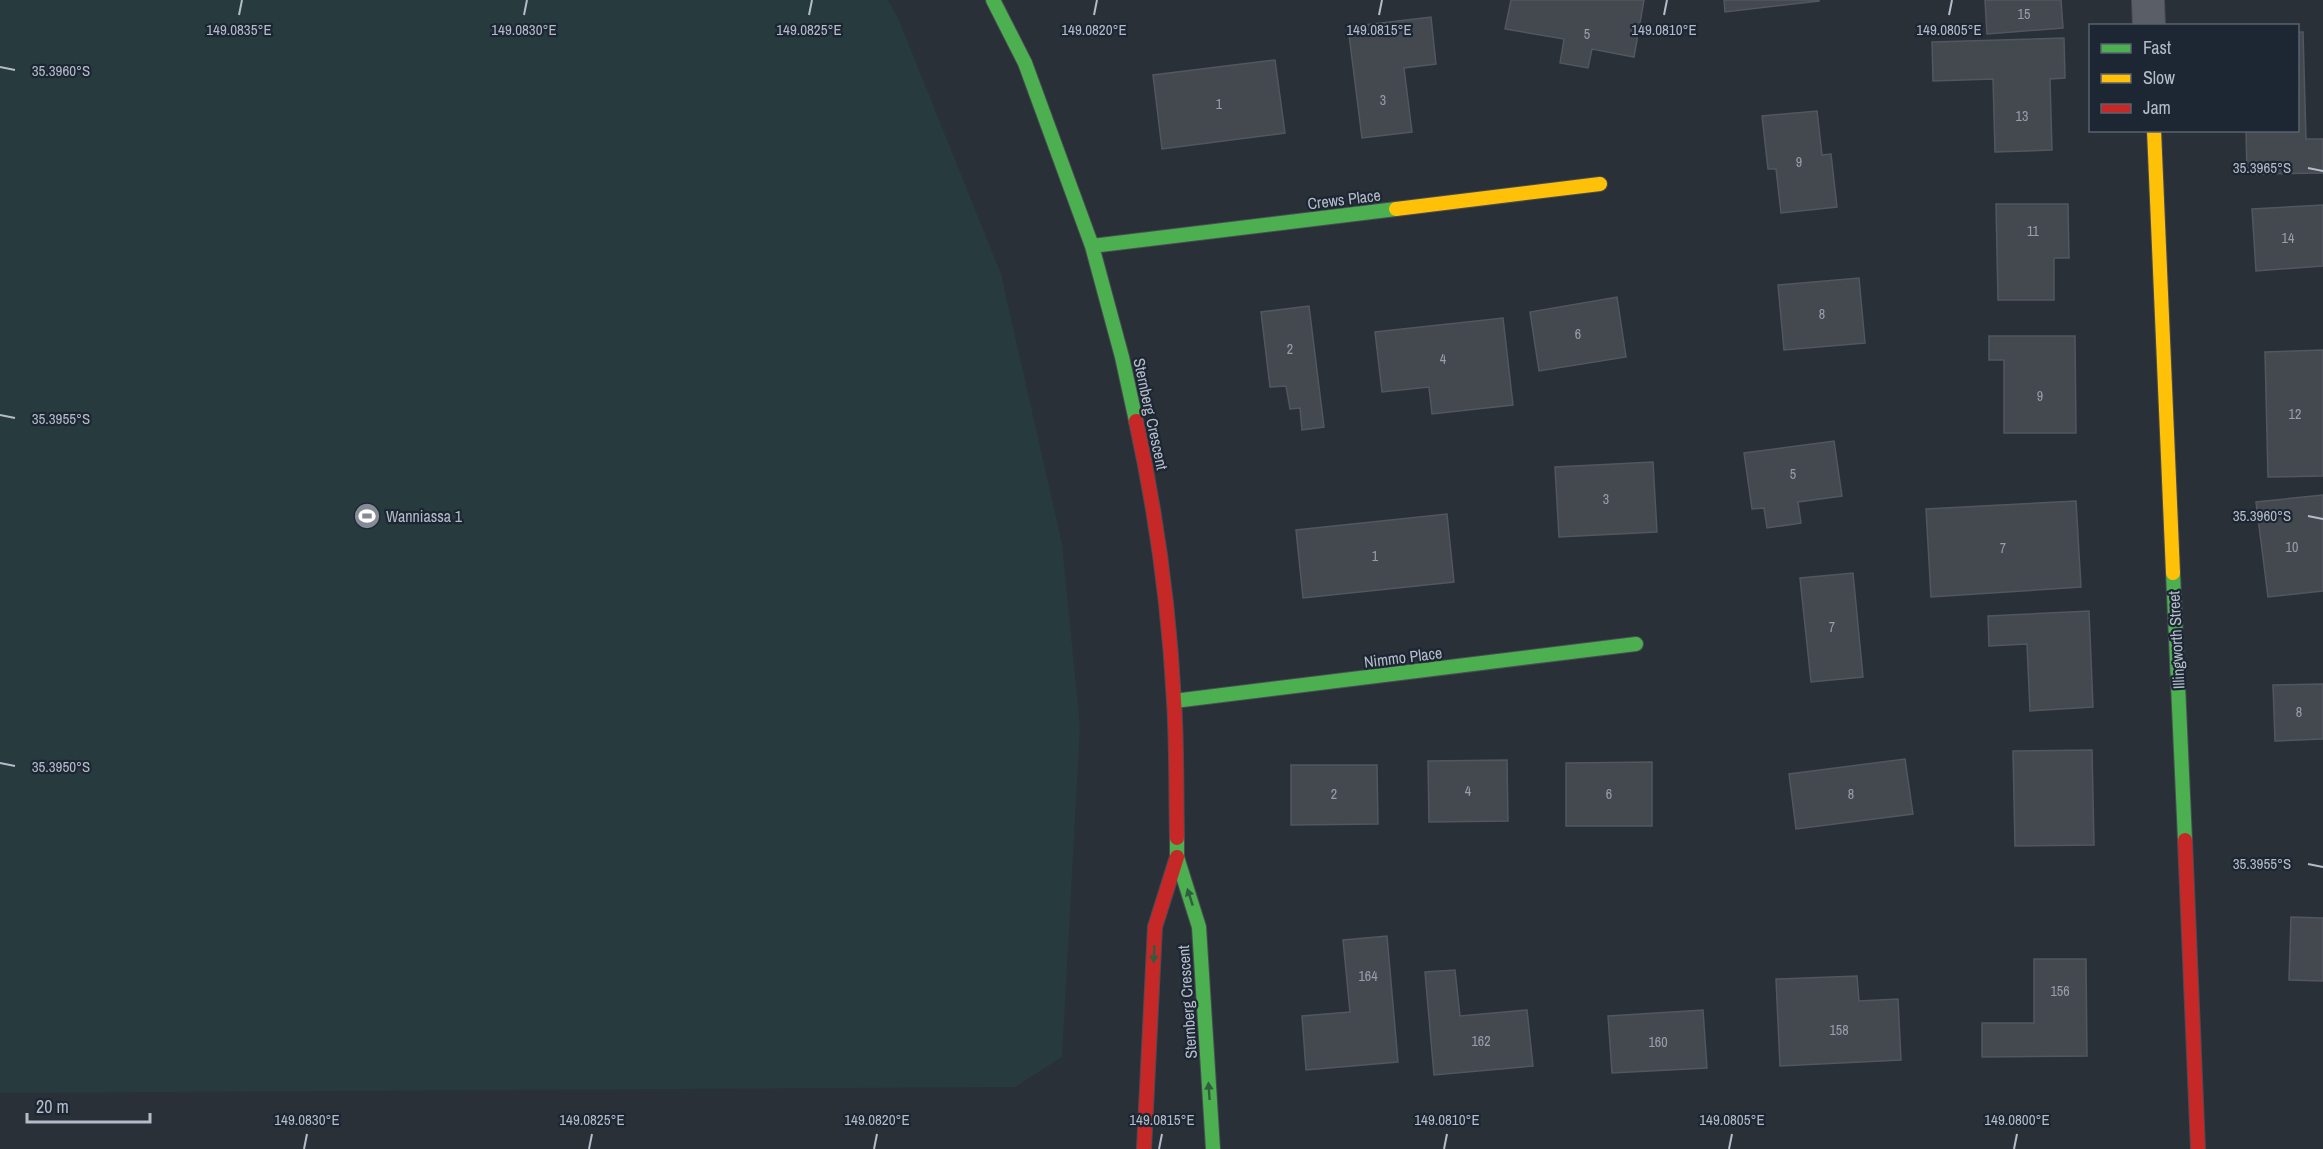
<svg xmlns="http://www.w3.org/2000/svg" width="2323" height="1149" font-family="'Archivo Narrow',sans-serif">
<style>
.green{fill:#273a3e}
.building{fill:#444950;stroke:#52575f;stroke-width:1.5}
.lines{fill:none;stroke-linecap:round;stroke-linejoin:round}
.street-casing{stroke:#484c53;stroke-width:34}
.fast-casing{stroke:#484c53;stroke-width:16}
.slow-casing{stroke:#484c53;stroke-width:16}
.jam-casing{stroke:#484c53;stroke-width:16}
.street{stroke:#5a5e66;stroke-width:32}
.fast{stroke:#4caf50;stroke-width:14}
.slow{stroke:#ffc107;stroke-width:14}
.jam{stroke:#c62828;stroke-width:14}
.oneway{fill:#305d3f}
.ticks{fill:none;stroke:#b4bcc9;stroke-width:2}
.labels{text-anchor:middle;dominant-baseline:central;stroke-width:4.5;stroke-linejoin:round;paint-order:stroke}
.number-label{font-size:14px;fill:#989fab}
.street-label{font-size:16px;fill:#b4bcc9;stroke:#1d2633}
.poi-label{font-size:16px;fill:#b4bcc9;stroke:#1d2633;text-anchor:start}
.ticks-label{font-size:15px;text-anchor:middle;fill:#b4bcc9;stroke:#1d2633;stroke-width:4.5;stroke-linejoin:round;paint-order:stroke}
</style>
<rect width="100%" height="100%" fill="#2a3038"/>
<path class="green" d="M0 0H888L898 18 1001 274 1062 544 1080 728 1062 1057 1015 1087 0 1093Z"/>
<path class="building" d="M1511 0H1644L1634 57 1592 49 1588 68 1560 63 1564 39 1505 29Z
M1724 0H1819V1L1725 12Z
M1985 0H2061L2063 28 1987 34Z
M1431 17 1436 64 1404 68 1412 132 1362 138 1348 27Z
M2298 32H2303L2306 139H2323V173L2247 174 2246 130H2298Z
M2064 38 2065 78 2050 79 2052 150 1995 152 1993 79 1933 81 1932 42Z
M1275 60 1285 133 1162 149 1153 75Z
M1817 111 1822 155 1831 154 1837 207 1781 213 1776 169H1768L1762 116Z
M1996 204H2068L2069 258H2054V300H1998Z
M2323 205V266L2256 271 2252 209Z
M1859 278 1865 343 1784 350 1778 285Z
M1617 297 1626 357 1539 371 1530 312Z
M1309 306 1324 427 1302 430 1300 408 1290 409 1286 386 1270 387 1261 312Z
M1503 318 1513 405 1432 414 1429 387 1382 392 1375 332Z
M1989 336H2075L2076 433H2004V360H1989Z
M2323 350V476L2268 477 2265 352Z
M1834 441 1842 496 1798 502 1801 523 1767 528 1764 508 1752 509 1744 453Z
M1653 462 1657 532 1559 537 1555 467Z
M2323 495V591L2268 597 2256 502Z
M2076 501 2081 587 1931 597 1926 509Z
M1447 514 1454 582 1303 598 1296 530Z
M1853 573 1863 677 1811 682 1800 578Z
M2089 611 2093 707 2030 711 2027 644 1989 646 1988 616Z
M2323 684V739L2275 741 2273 685Z
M2092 750 2094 845 2015 846 2013 751Z
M1905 759 1913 814 1796 829 1789 774Z
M1507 760 1508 821 1429 822 1428 761Z
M1652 762V826H1566V763Z
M1291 765H1377L1378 824 1291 825Z
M2291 917 2323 918V981L2289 980Z
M1387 936 1398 1062 1306 1070 1302 1016 1350 1012 1343 940Z
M2034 959H2086L2087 1056 1982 1057V1023H2034Z
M1455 970 1460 1016 1527 1010 1533 1066 1434 1075 1425 972Z
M1857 976 1859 1001 1898 999 1901 1060 1780 1066 1776 979Z
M1703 1010 1707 1068 1612 1073 1608 1016Z"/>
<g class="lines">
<g class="street-casing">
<path id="street" d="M2148 0 2149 26"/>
</g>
<g class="fast-casing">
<path id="fast" d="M993 0 1025 63 1092 246 1122 357 1136 421
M1092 246 1396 209
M2173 573 2185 840
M1174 701 1636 644
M1177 838V857L1199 927 1213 1149"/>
</g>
<g class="slow-casing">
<path id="slow" d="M2154 130 2173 573
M1396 209 1600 184"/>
</g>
<g class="jam-casing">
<path id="jam" d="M1136 421C1156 512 1169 607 1174 701 1177 746 1176 792 1177 838
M2185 840 2198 1149
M1144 1149 1155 927 1177 857"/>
</g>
<use href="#street" class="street"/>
<use href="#fast" class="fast"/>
<use href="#slow" class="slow"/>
<use href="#jam" class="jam"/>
</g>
<defs><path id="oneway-solid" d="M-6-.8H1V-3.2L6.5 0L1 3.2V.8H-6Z" transform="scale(1.5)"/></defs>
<g class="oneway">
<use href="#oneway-solid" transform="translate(1190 897) rotate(-108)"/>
<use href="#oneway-solid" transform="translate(1154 954) rotate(93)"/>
<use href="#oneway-solid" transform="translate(1209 1091) rotate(-94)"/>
</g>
<path class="ticks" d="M239 15 242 0M524 15 527 0M809 15 812 0M1094 15 1097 0M1379 15 1382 0M1664 15 1667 0M1949 15 1952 0M0 67 15 70M2308 168 2323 171M0 415 15 418M2308 516 2323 519M0 763 15 766M2308 864 2323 867M304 1149 307 1134M589 1149 592 1134M874 1149 877 1134M1159 1149 1162 1134M1444 1149 1447 1134M1729 1149 1732 1134M2014 1149 2017 1134"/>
<defs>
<g id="stadium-disc" transform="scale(1.35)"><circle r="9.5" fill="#848b96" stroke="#1d2633"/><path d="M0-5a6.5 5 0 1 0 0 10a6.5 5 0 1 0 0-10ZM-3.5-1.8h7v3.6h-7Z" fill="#fff"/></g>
</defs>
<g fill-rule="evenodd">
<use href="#stadium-disc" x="367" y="516"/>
</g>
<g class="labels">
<g class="number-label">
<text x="2024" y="14">15</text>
<text x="1587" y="34">5</text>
<text x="1383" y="100">3</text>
<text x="1219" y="104">1</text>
<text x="2022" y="116">13</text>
<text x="1799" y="162">9</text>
<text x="2033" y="231">11</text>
<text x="2288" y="238">14</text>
<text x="1822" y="314">8</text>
<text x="1578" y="334">6</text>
<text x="1290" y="349">2</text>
<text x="1443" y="359">4</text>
<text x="2040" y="396">9</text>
<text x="2295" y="414">12</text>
<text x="1793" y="474">5</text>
<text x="1606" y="499">3</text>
<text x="2292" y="547">10</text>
<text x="2003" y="548">7</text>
<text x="1375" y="556">1</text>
<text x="1832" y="627">7</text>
<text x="2299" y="712">8</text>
<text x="1468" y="791">4</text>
<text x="1334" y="794">2</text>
<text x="1609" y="794">6</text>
<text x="1851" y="794">8</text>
<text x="1368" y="976">164</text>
<text x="2060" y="991">156</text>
<text x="1839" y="1030">158</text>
<text x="1481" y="1041">162</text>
<text x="1658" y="1042">160</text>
</g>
<g class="street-label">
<text transform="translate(1344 199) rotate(-7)">Crews Place</text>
<text transform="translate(1151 414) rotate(78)">Sternberg Crescent</text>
<text transform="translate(2176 640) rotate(-93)">Illingworth Street</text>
<text transform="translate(1403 657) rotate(-7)">Nimmo Place</text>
<text transform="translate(1187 1002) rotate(-94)">Sternberg Crescent</text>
</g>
<g class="poi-label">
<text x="386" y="516">Wanniassa 1</text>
</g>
</g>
<g class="ticks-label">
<text x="239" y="35">149.0835°E</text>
<text x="524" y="35">149.0830°E</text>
<text x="809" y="35">149.0825°E</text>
<text x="1094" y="35">149.0820°E</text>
<text x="1379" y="35">149.0815°E</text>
<text x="1664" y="35">149.0810°E</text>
<text x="1949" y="35">149.0805°E</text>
<text x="61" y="76">35.3960°S</text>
<text x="2262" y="173">35.3965°S</text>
<text x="61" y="424">35.3955°S</text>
<text x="2262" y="521">35.3960°S</text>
<text x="61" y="772">35.3950°S</text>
<text x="2262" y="869">35.3955°S</text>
<text x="307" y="1125">149.0830°E</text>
<text x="592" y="1125">149.0825°E</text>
<text x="877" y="1125">149.0820°E</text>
<text x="1162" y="1125">149.0815°E</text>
<text x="1447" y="1125">149.0810°E</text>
<text x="1732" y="1125">149.0805°E</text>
<text x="2017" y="1125">149.0800°E</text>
</g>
<rect x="2089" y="24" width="210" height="108" fill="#1d2633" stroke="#59626f" stroke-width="1.5"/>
<rect x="2101" y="44" width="30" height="9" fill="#4caf50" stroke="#59626f" stroke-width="1.5"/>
<text x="2143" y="54" font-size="18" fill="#b4bcc9">Fast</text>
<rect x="2101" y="74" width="30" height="9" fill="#ffc107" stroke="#59626f" stroke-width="1.5"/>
<text x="2143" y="84" font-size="18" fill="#b4bcc9">Slow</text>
<rect x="2101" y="104" width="30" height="9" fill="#c62828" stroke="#59626f" stroke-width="1.5"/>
<text x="2143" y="114" font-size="18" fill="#b4bcc9">Jam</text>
<path d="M27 1113v9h123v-9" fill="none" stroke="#b4bcc9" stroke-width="3"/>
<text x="36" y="1113" font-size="18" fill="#b4bcc9" stroke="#1d2633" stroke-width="4.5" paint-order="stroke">20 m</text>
</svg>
